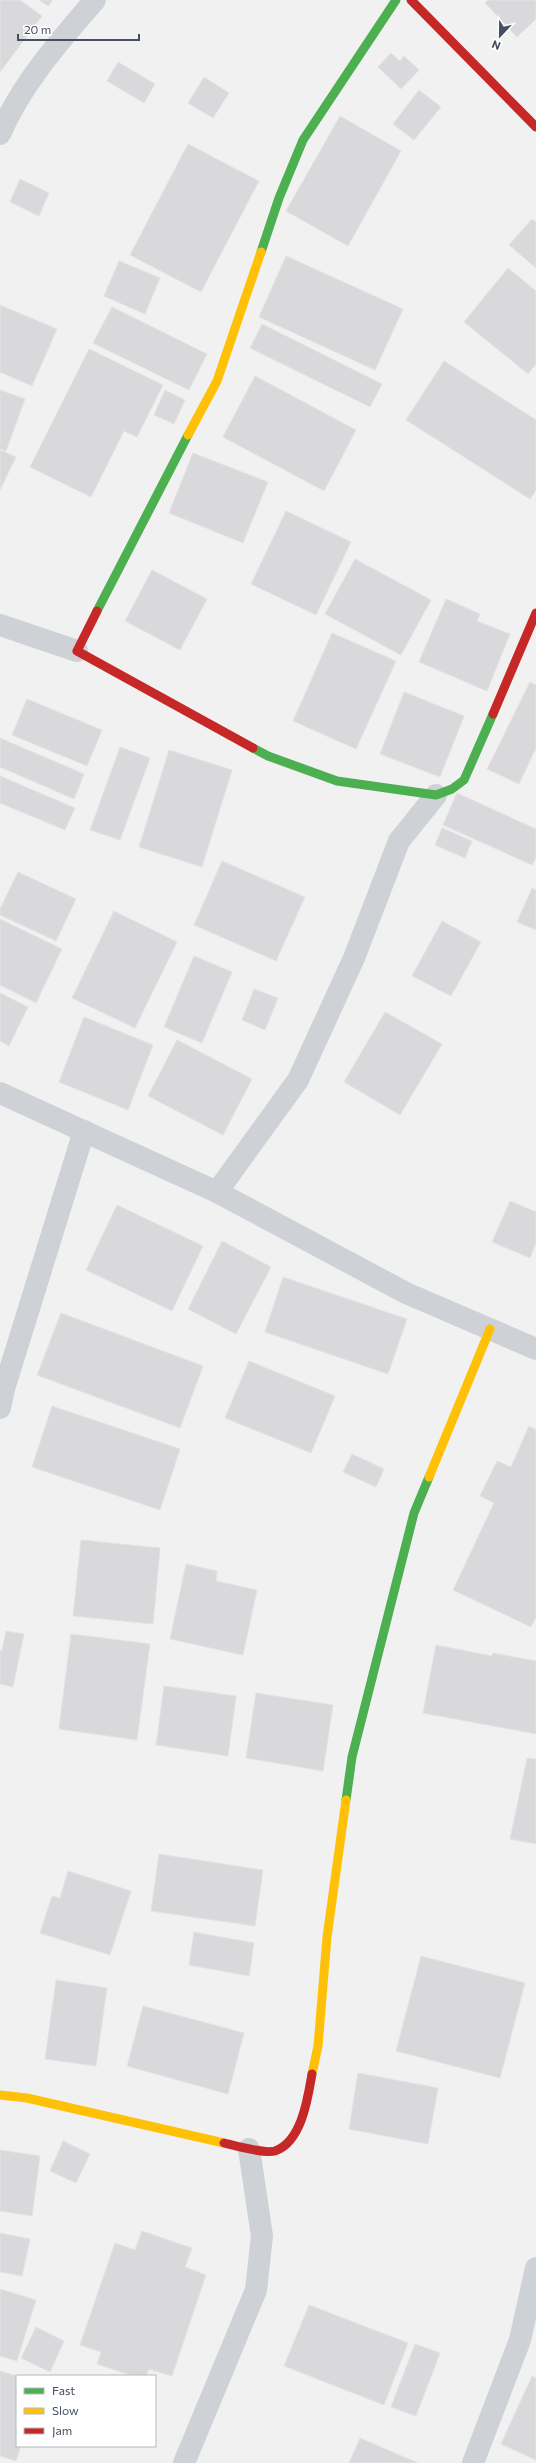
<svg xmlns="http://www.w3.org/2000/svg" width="536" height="2463" font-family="Commissioner,sans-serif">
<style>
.building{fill:#d9d9db;stroke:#e3e2e4}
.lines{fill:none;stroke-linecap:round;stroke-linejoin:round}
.street{stroke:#ced1d5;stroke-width:22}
.fast{stroke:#4caf50;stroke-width:9}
.slow{stroke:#ffc107;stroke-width:9}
.jam{stroke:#c62828;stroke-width:9}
</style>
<rect width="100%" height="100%" fill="#f2f1f1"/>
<path class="building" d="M0 0H20L42 16 0 72Z
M39 0H53L48 6Z
M488 0H536V19L517 37 485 3Z
M391 53 400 61 404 56 419 70 401 89 378 67Z
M118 62 155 84 144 103 107 81Z
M204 77 229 93 213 118 188 103Z
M419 90 441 107 414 140 393 124Z
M340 116 401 151 348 246 286 211Z
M188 144 259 181 201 292 130 255Z
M20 179 49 193 39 216 10 202Z
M532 219 536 222V268L509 245Z
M286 256 403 309 375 370 259 317Z
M119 261 160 278 145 314 104 296Z
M508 268 536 291V364L528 374 464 322Z
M0 305 57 329 32 386 0 372Z
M112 307 207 354 189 390 93 343Z
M262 324 382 384 370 407 250 348Z
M89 349 163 385 137 437 124 431 91 497 30 467Z
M444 361 536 420V490L530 499 406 420Z
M255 376 356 430 324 491 223 437Z
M0 390 25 399 6 451 0 449Z
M165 390 185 400 174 424 154 415Z
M0 450 16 457 0 490Z
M193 453 268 482 243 543 169 513Z
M286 511 351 542 316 615 251 584Z
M355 559 431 600 401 655 325 614Z
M152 570 207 599 180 650 125 621Z
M446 599 480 614 477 621 510 634 487 691 419 662Z
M332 633 396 661 356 749 293 721Z
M530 682 536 685V748L519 784 487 769Z
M404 692 464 716 440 777 380 754Z
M27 699 102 730 87 766 12 735Z
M0 738 84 774 74 799 0 767Z
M120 747 150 758 120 840 90 830Z
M169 750 232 770 202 867 139 847Z
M0 776 75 808 65 830 0 803Z
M457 793 536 829V857L532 865 443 825Z
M442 828 472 841 465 858 435 845Z
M222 861 305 897 276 961 194 925Z
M18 872 76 899 56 941 0 915V909Z
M532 888 536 890V930L517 922Z
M114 911 177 942 135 1028 72 998Z
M0 919 62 949 36 1003 0 985Z
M442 921 481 942 451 996 412 976Z
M194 956 232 972 202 1043 164 1027Z
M254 989 278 998 265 1030 242 1020Z
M0 993 28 1007 9 1046 0 1041Z
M385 1012 442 1044 400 1115 344 1082Z
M84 1017 153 1045 128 1110 59 1082Z
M177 1040 252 1079 223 1135 148 1096Z
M510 1201 536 1212V1243L530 1258 492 1242Z
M117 1205 203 1246 172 1311 86 1270Z
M222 1241 271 1267 236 1334 188 1309Z
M283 1277 407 1319 388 1374 265 1332Z
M61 1313 203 1366 180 1428 37 1375Z
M249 1361 335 1396 311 1453 225 1418Z
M52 1406 180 1449 160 1510 32 1467Z
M529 1426 536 1430V1617L531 1627 453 1590 494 1503 480 1496 497 1461 511 1467Z
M352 1454 384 1469 376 1487 343 1472Z
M81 1540 160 1548 153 1624 73 1616Z
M186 1564 217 1571 216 1581 257 1590 243 1655 170 1639Z
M6 1631 24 1634 13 1687 0 1684V1650L2 1651Z
M71 1634 150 1644 137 1740 59 1729Z
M436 1645 492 1656 493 1653 536 1661V1734L423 1713Z
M164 1686 236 1696 228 1756 156 1745Z
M256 1693 333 1705 323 1771 246 1758Z
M527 1758 536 1759V1844L510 1839Z
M159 1854 263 1870 255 1926 151 1911Z
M68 1871 131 1891 110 1955 40 1933 52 1896 60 1898Z
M194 1932 254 1943 249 1976 189 1965Z
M421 1956 525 1983 500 2078 396 2051Z
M56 1980 107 1988 96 2066 45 2059Z
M143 2006 244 2033 228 2094 127 2066Z
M358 2073 438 2088 428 2144 349 2129Z
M63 2141 90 2154 76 2183 50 2171Z
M0 2150 40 2156 32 2216 0 2211Z
M142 2231 192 2248 185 2267 206 2275 172 2376 149 2369 146 2376H133L97 2364 101 2352 80 2345 115 2243 135 2250Z
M0 2233 30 2239 22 2276 0 2272Z
M0 2289 36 2300 17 2361 0 2356Z
M309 2305 408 2343 384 2405 284 2366Z
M36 2327 64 2341 50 2372 21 2358Z
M415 2344 440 2353 416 2416 391 2407Z
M0 2371 17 2376V2446H21L16 2461 0 2456Z
M532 2376 536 2378V2460L501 2444Z
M360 2438 418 2463H349Z"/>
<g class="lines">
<path class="street" d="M0 134C22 83 59 42 95 0
M0 625 77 651
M0 1093 217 1192 406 1293 536 1349
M217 1192 298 1080 354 958 399 841 436 795
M0 1408 4 1389 84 1131
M184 2463 256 2290 262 2236 249 2149
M473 2463 520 2340 536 2268"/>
<path class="fast" d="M261 252 279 198 303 140 396 0
M97 611 188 435
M253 748 268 756 337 781 436 795 452 789 464 780 493 714
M346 1800 352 1757 414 1513 429 1477"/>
<path class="slow" d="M188 435 217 381 261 252
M429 1477 490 1329
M312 2074 318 2046 327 1937 346 1800
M0 2095 27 2098 224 2143"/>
<path class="jam" d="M411 0 536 127
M97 611 77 651 253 748
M493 714 536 613
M224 2143C236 2146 264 2154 275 2151 302 2142 308 2097 312 2074"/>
</g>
<rect x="16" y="2375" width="140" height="72" fill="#ffffff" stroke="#b5b9bf"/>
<rect x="24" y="2388" width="20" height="6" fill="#4caf50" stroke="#b5b9bf"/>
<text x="52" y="2395" font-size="12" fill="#454f60">Fast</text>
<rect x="24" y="2408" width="20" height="6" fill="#ffc107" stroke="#b5b9bf"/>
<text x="52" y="2415" font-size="12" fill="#454f60">Slow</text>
<rect x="24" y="2428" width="20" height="6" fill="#c62828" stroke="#b5b9bf"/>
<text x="52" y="2435" font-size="12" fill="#454f60">Jam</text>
<g transform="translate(500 36) rotate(202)" stroke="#ffffff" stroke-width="3" paint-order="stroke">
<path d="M0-3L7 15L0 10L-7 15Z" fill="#454f60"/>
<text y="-6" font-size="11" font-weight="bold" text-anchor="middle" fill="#454f60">N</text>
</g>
<path d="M18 34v6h121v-6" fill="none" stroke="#454f60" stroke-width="2"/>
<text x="24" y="34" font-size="12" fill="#454f60" stroke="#ffffff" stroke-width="3" paint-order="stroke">20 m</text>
</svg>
